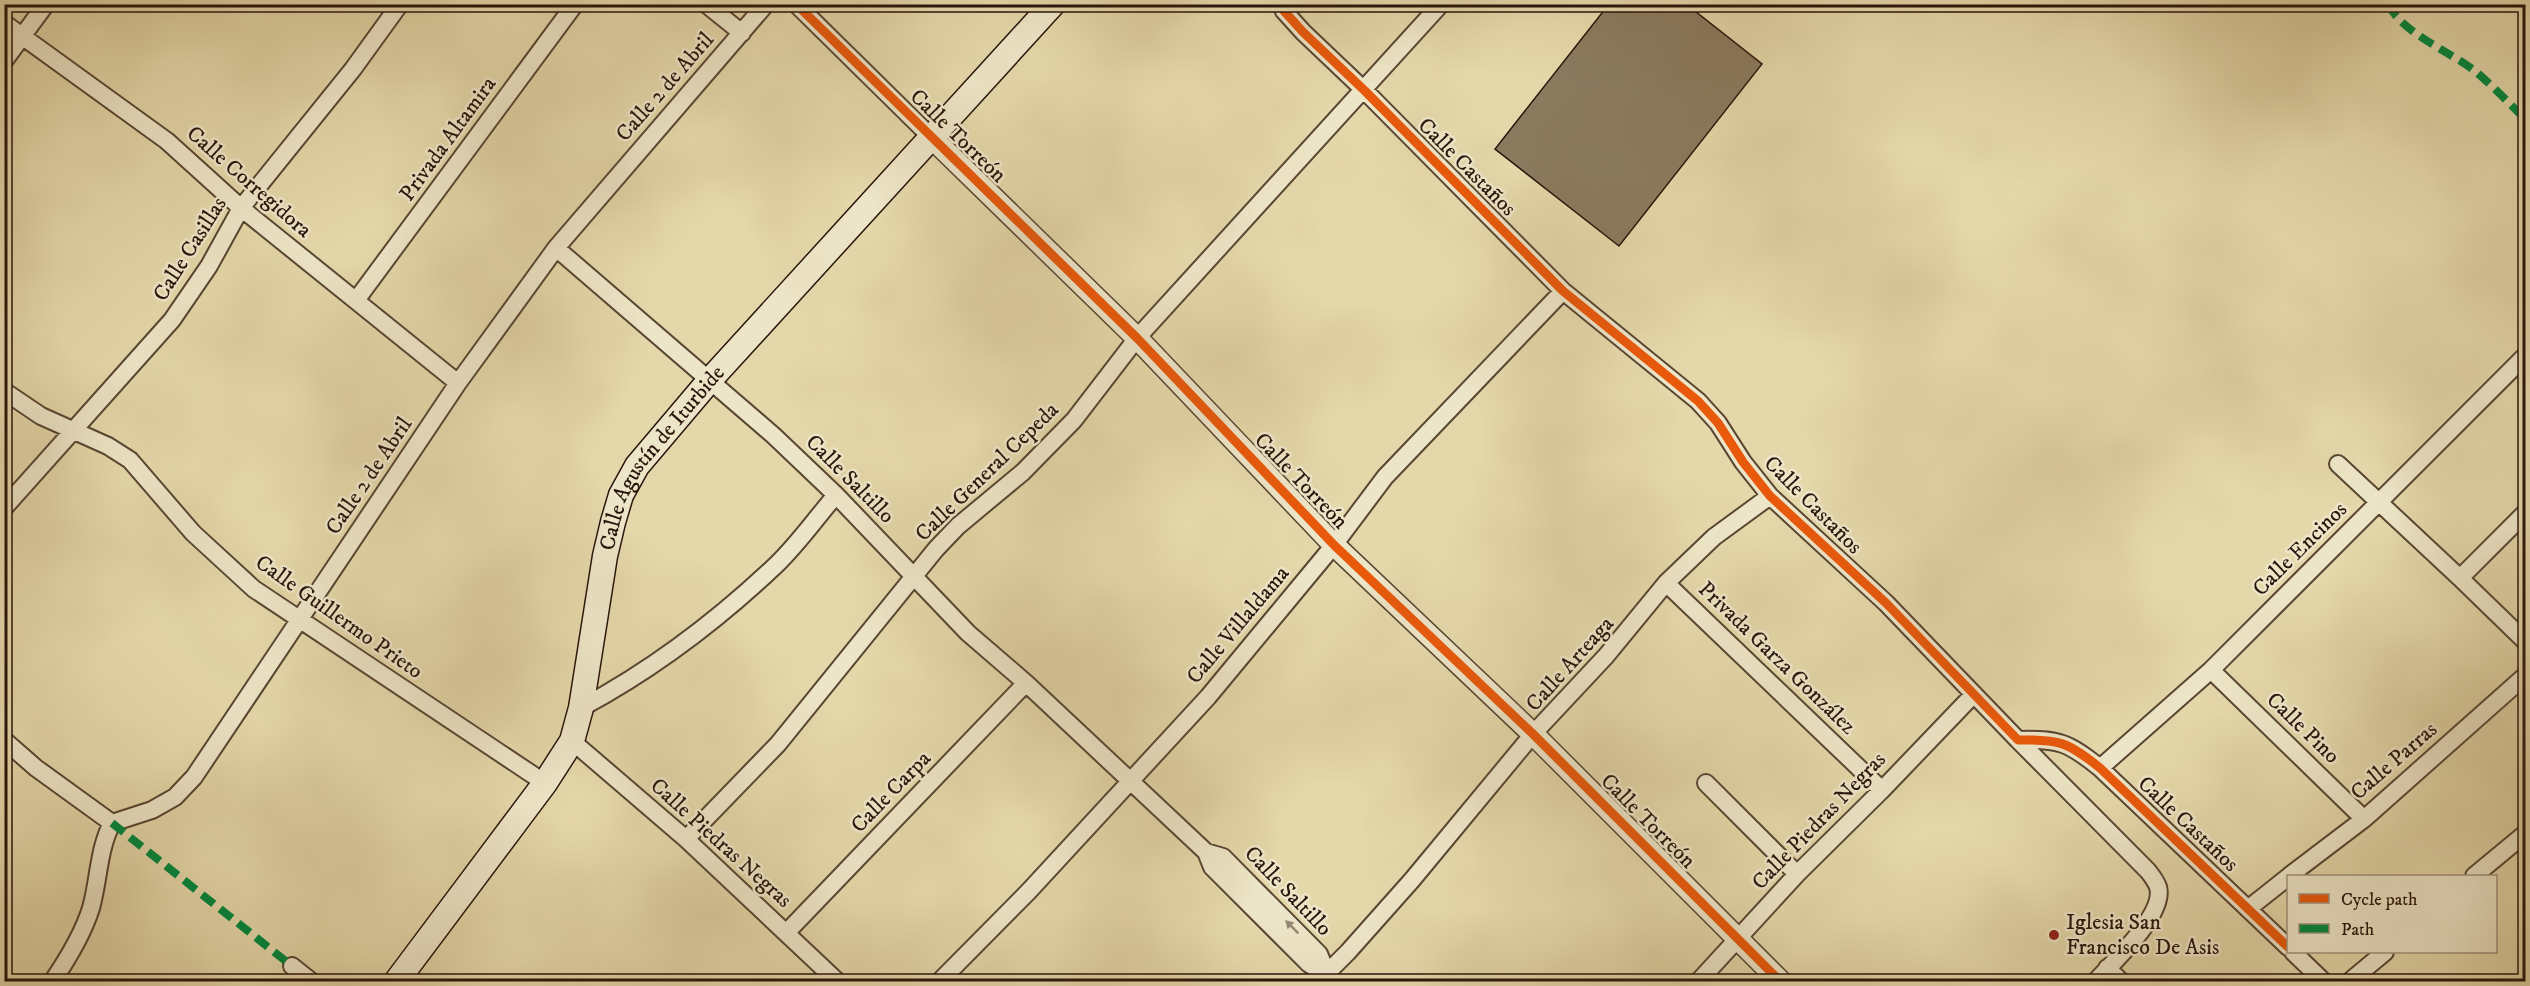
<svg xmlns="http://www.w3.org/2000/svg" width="2530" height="986" font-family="'IM FELL DW Pica',serif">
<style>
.building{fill:#8a7a5e;stroke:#29150c;stroke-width:1.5}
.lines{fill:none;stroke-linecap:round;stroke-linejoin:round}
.minor-casing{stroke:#584633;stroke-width:20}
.tertiary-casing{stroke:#584633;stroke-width:24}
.secondary-casing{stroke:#29150c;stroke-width:27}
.minor{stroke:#ede5c7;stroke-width:16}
.tertiary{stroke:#ede5c7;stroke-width:21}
.secondary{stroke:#ede5c7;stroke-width:24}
.quiet{stroke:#00873e;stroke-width:8;stroke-dasharray:15 8;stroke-linecap:butt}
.cycleway-casing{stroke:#ede5c7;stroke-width:13}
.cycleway{stroke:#e8590c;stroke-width:9}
.oneway{fill:#958773}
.poi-dot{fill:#8f2418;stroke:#ede5c7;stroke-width:2}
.labels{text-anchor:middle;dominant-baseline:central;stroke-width:5;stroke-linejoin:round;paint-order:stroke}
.street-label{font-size:22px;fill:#29150c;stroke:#ede5c7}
.poi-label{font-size:22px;fill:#29150c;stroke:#ede5c7;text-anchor:start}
</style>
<rect width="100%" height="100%" fill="#e4d7a9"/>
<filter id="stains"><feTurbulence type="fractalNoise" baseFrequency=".00333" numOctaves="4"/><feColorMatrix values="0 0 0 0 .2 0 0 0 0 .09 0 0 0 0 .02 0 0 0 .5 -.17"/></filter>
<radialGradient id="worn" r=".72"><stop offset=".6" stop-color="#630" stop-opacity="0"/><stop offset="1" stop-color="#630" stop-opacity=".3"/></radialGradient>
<path class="building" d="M1609 4H1686L1762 64 1619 246 1495 149Z"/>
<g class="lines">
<g class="minor-casing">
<path id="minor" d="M706 4 742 33
M796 4 931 137
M1281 4 1284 11 1303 32 1365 91 1563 291 1698 401 1718 423 1743 462 1770 496 1886 603 2018 740C2059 739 2068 742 2100 768L2288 947
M4 23 167 141 241 208 458 383
M4 61 46 4
M556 248 773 435 836 495 968 633 1026 683 1206 852 1223 857 1319 954 1327 973
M357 299 575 4
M4 391 41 416 108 446 130 460 193 533 254 589 545 783
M2338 464 2460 578 2526 642
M4 508 172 320 209 266 241 208 353 69 400 4
M2460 578 2526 512
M1666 583 1882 790
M2211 670 2364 819
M581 708C652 670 718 620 776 565 798 544 816 518 836 495
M4 740 36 768 112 823
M2018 740 2148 871C2151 875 2156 881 2158 887 2166 914 2112 963 2095 982
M572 741 686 839 838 982
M2100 768 2211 670 2526 355
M1706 783 1797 874
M686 839 778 744 936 549 958 526 1023 472 1074 420 1137 338 1441 4
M1206 852 1212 867 1309 964 1330 977
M2289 876 2364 819 2526 675
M2474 876 2526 833
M2249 908 2288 877
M787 932 1026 683
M2293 952 2324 982
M292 966 312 982
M2107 968 2122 982
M52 982C67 960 83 934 91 908 99 880 98 850 112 823L152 810 175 797 194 777 458 383 556 248 766 4
M939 982 1029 891 1208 697 1334 545 1385 477 1563 291
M1318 982 1348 952 1412 880 1533 734 1606 656 1666 583 1714 537 1770 496
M1698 982 1797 874 1882 790 1974 694
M2349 982 2385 952"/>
</g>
<g class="tertiary-casing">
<path id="tertiary" d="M931 137 1137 338 1334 545 1533 734 1781 982"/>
</g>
<g class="secondary-casing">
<g id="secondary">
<path id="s1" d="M396 982 545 783 572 741 581 708 605 556 613 522 621 495 637 466 709 381 1053 4"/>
</g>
</g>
<use href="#minor" class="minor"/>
<use href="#tertiary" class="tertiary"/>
<use href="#secondary" class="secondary"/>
<path class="quiet" d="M2388 4C2402 33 2449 51 2475 71 2493 86 2509 103 2526 120
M112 823 292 966"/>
<g class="cycleway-casing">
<path id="cycleway" d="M796 4 1137 338 1334 545 1533 734 1781 982
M1281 4 1284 11 1303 32 1365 91 1563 291 1698 401 1718 423 1743 462 1770 496 1886 603 2018 740C2059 739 2068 742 2100 768L2288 947"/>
</g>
<use href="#cycleway" class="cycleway"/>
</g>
<defs><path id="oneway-solid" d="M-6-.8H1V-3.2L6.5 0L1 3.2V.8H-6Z" transform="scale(1.5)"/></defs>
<use class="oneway" href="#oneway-solid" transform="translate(1292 927) rotate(-135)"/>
<circle class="poi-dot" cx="2054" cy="935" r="6"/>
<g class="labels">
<g class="street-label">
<text transform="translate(665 87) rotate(-49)">Calle 2 de Abril</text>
<text transform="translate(958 136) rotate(44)">Calle Torreón</text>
<text transform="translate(448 139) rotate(-54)">Privada Altamira</text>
<text transform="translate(1467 167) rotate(45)">Calle Castaños</text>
<text transform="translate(249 182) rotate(41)">Calle Corregidora</text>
<text transform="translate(190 249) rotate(-58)">Calle Casillas</text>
<text stroke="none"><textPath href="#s1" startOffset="602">Calle Agustín de Iturbide</textPath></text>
<text transform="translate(987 472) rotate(-44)">Calle General Cepeda</text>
<text transform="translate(369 476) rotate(-56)">Calle 2 de Abril</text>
<text transform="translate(850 479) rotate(45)">Calle Saltillo</text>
<text transform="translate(1301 481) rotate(46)">Calle Torreón</text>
<text transform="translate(1813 505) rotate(45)">Calle Castaños</text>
<text transform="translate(2300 549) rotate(-45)">Calle Encinos</text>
<text transform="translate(339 617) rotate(35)">Calle Guillermo Prieto</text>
<text transform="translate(1238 625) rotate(-50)">Calle Villaldama</text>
<text transform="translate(1777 658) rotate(44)">Privada Garza González</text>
<text transform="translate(1570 664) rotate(-48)">Calle Arteaga</text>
<text transform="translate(2303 728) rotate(44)">Calle Pino</text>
<text transform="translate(2394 761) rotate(-41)">Calle Parras</text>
<text transform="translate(891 792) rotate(-46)">Calle Carpa</text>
<text transform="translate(1648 821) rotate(45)">Calle Torreón</text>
<text transform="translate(1819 821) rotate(-46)">Calle Piedras Negras</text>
<text transform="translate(2188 824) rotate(43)">Calle Castaños</text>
<text transform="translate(721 843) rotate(42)">Calle Piedras Negras</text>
<text transform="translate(1288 891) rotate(46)">Calle Saltillo</text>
</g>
<g class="poi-label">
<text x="2066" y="922">Iglesia San<tspan x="2066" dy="25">Francisco De Asis</tspan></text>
</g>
</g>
<rect width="2530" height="986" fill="none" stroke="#e4d7a9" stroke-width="24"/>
<rect x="6" y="6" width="2518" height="974" fill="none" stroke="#29150c" stroke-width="3"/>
<rect x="12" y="12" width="2506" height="962" fill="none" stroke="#29150c" stroke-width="1.5"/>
<rect x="2287" y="875" width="210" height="78" fill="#ede5c7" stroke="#9f927c" stroke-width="1.5"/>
<rect x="2299" y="894" width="30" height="9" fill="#e8590c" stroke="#9f927c" stroke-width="1.5"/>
<text x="2341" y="905" font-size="18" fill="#29150c">Cycle path</text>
<rect x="2299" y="924" width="30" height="9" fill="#00873e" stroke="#9f927c" stroke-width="1.5"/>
<text x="2341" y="935" font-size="18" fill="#29150c">Path</text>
<rect width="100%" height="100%" filter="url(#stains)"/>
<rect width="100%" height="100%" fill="url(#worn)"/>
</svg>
